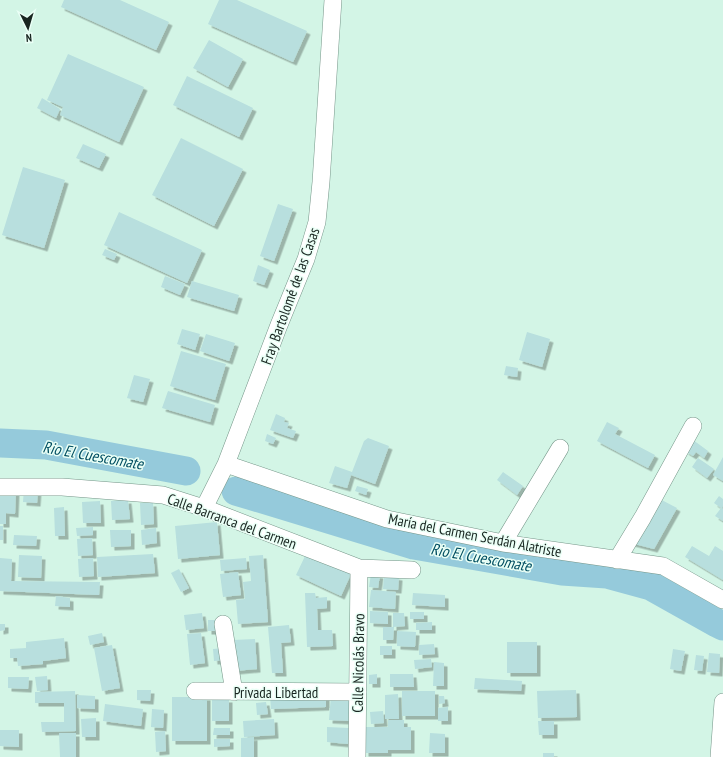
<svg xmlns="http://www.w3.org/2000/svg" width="723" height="757" font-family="'PT Sans Narrow',sans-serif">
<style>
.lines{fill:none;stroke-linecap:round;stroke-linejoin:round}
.river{stroke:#95cadb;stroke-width:29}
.building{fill:#b8dfde;filter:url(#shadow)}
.minor-casing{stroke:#769689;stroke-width:18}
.minor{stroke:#fff;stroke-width:17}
.labels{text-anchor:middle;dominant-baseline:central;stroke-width:3;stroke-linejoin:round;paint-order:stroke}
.street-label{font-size:15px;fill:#182520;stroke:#eafff6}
.water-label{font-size:16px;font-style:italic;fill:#024f62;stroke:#eafff6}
</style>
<defs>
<filter id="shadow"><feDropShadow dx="3.5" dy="3.5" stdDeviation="0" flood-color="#0004"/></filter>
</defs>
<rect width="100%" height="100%" fill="#d3f5e6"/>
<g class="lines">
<path class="river" d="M0 443 46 445 186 471
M236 491 414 545 562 571 607 574 651 586 717 623 723 626"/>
</g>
<path class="building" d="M64 0H120L169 22 156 50 61 7Z
M219 0H237L307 31 293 62 208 24Z
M209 40 243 59 228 87 193 68Z
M68 54 144 87 119 142 60 115 63 107 47 100Z
M187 76 253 108 239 137 173 105Z
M42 98 60 109 56 118 37 108Z
M181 138 243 169 214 226 152 195Z
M83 144 106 154 99 168 76 158Z
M23 167 65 180 44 248 2 235Z
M278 204 293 209 274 261 260 256Z
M119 212 202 250 187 283 104 245Z
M105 249 117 254 114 260 102 255Z
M258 265 270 270 264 285 253 281Z
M165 276 185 284 180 295 161 287Z
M192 281 239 295 234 311 187 297Z
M182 329 200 334 195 350 177 344Z
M527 332 550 339 542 367 519 360Z
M206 334 235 343 229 361 200 351Z
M181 351 226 364 215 400 170 386Z
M506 366 518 368 517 377 504 375Z
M134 375 150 379 143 402 127 398Z
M168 391 215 405 210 422 162 408Z
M276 414 285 418 284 422 289 423 287 428 296 431 293 438 270 430Z
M607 422 619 428 615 434 655 455 648 468 597 441Z
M267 434 276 438 273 444 265 441Z
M368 438 389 446 375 484 351 475 347 488 329 483 335 466 352 472 364 441Z
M693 440 708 451 704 458 696 452 693 456 685 451Z
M723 457V481L713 475Z
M698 458 714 469 707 478 692 467Z
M503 472 523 486 517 495 497 480Z
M357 486 368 489 366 495 355 491Z
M24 488 38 489 37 503 23 502Z
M0 489 16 490 15 514 6 513V524H0Z
M719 496 723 499V506L722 508 723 509V521L715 516 721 508 714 503Z
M656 497 677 508 654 549 631 543Z
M128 500 130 519 112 520 111 501Z
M100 501 101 523H83L82 502Z
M140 503H153L154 524 141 525Z
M64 507 65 536H55L54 508Z
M217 522 220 555 178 559 175 526Z
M0 526H3V540H0Z
M93 527V535L77 536 76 528Z
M156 528 157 543 142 545 141 530Z
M110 530H131V546L111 547Z
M14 535 37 536 36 546 13 545Z
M92 538 93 555 78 556 77 539Z
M692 546 709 556 715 546 723 551V580L685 557Z
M153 554 155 573 98 577 97 557Z
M306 554 351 574 341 596 296 575Z
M19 555 42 556 41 578 18 577Z
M263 555 268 622 238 624 236 600 245 599 243 582 251 581 249 556Z
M0 558 12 559 11 581 100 582 99 595 0 591Z
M93 558 94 576 79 577 78 559Z
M246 558 247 569 221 571 220 560Z
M179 569 189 588 181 592 171 573Z
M238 572 241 595 223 597 220 574Z
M371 574 380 575 378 588 369 587Z
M384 575 399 577 398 590 383 589Z
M371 590 396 592 395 609 369 607Z
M305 593H315L316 598 327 597V608L317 609 318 630H332L333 646 307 647Z
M413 593 445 595V607L412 605Z
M56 596 70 598V607L55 606Z
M370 611 388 612V624L370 623Z
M410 612H424V619H410Z
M202 613 204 628 186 630 184 615Z
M393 613H404L405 626 393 627Z
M208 620H219V631H208Z
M432 622V630H416V623Z
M0 624H5V630L0 631Z
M289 625 291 642 281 643 283 673H272L268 627Z
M383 627H394L393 640H383Z
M397 631 416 632 415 647 397 646Z
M102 633 104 642 90 645 88 636Z
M201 633 205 663 190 665 187 634Z
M64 638 66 658 43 661V664L18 666 17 658H10V649L26 648V642Z
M255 639 257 669 235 671 233 640Z
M507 642H537V673H507Z
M434 644 435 654 419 655V645Z
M112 645 120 688 102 691 94 648Z
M380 646H392V655H380Z
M224 648 225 660 214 661 213 649Z
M673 649 685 651 681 671 670 669Z
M709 653 720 654 719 673 707 672Z
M696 655 704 656 702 671 694 670Z
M431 659 432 667 415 669 414 660Z
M434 662 444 663V686H433Z
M377 674V684H369V675Z
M390 674H413L414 687H390Z
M47 676 48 690 37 691 35 677Z
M8 677H29L28 689 8 688Z
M475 678 522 681 521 691 474 689Z
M137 690H151L150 701 137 700Z
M576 690 577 717 538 718 537 691Z
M75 691 76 731 42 732 41 722H64V703H35V692Z
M402 691H435V716H402Z
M398 694 399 719H385V695Z
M77 695 95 696V709L77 708Z
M326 695V707L271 709 270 696Z
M331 695 350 696 349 721 329 720Z
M439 696H444L445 703 439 704Z
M172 697H207V741H172Z
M212 699H229V721H212Z
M266 702 268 714 257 715 256 703Z
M105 704 143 709 141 726 103 721Z
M448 707V721H438V708Z
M152 709 164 710 163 728 151 727Z
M383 711 384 723 371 724 370 712Z
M96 718V737H82L81 719Z
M274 719 275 735 244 737 243 721Z
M388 720H404V727H411V750H388V753H365V727H388Z
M538 721H554V735H539Z
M327 727 349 728 348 744 327 742Z
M214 728H230V735H213Z
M0 730H19V747L0 746Z
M165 731 166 751 156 752 155 732Z
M59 733H76V757H60Z
M430 733 445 734V753H429Z
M254 737V757H241V738Z
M214 739H230V746L214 747Z
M543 753H554V757H543Z"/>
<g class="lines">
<g class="minor-casing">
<path id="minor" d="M226 464 387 519 503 543 663 566 723 600
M0 487H62L163 495 204 508 359 568 412 570
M204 508 226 464 279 325 306 259 317 222 321 182 333 0
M503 543 560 448
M617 560 643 517 693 426
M223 624 234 692
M195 691 358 692
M357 757 359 568
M719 757 723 702"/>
</g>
<use href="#minor" class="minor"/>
</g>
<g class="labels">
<g class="street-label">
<text transform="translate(290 296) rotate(-70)">Fray Bartolomé de las Casas</text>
<text transform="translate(232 521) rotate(20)">Calle Barranca del Carmen</text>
<text transform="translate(475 535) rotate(11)">María del Carmen Serdán Alatriste</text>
<text transform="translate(358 663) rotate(-89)">Calle Nicolás Bravo</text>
<text x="276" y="692">Privada Libertad</text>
</g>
<g class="water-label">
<text transform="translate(93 455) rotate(10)">Rio El Cuescomate</text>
<text transform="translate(481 557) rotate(10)">Rio El Cuescomate</text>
</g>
</g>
<g transform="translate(28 28) rotate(175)" stroke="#eafff6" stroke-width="3" paint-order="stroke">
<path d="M0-3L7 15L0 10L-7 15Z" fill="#182520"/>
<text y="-6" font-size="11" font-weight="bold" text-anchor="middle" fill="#182520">N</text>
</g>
</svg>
